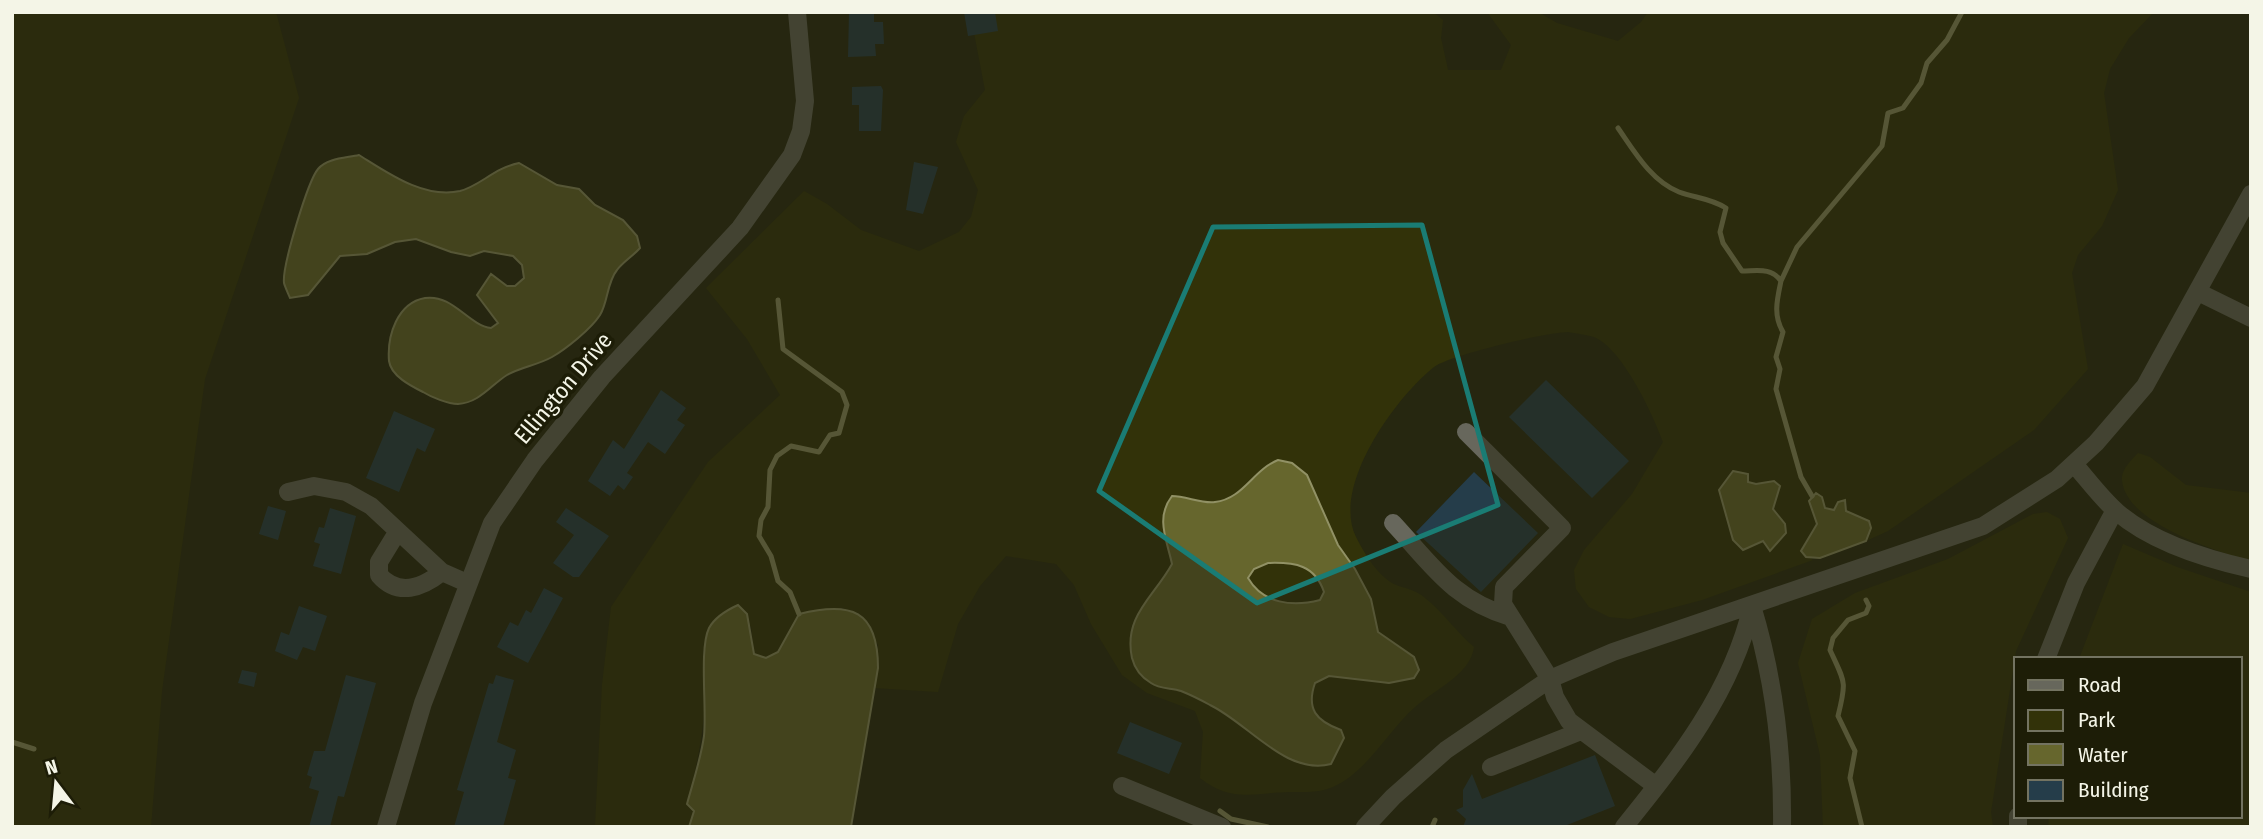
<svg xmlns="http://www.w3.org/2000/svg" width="2263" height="839" font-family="'Fira Sans Condensed',sans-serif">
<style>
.green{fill:#323209}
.water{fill:#66662d;stroke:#919165;stroke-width:2;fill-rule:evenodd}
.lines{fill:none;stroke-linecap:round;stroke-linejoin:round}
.stream{stroke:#919165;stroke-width:5}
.building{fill:#253d4a}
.minor{stroke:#67675c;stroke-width:18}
.marked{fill:none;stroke:#1a7c74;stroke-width:5;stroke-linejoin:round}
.labels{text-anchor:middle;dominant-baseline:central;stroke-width:7;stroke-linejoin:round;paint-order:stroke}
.street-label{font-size:23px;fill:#f4f5e7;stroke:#1d1d07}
</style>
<rect width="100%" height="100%" fill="#262710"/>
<path class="green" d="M12 12H276L299 98 205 379 162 691 151 827H12Z
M970 12H1433L1443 20 1441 38 1448 70H1501L1511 45 1487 12H1538L1557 23 1618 41 1641 22 1648 12H2154L2129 38 2110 69 2104 93 2118 190 2102 226 2078 255 2072 273 2088 369 2034 430 1888 531 1866 541 1869 535 1857 515 1846 511 1847 502 1834 510 1809 501 1817 524 1801 551 1813 560 1702 600 1630 619 1609 617 1589 607 1576 589 1574 570 1584 550 1632 494 1663 442C1653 414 1622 348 1594 337 1587 335 1575 333 1568 332 1547 332 1450 355 1434 367 1396 397 1331 486 1356 537 1364 553 1379 578 1396 585 1407 589 1416 590 1425 598 1443 612 1456 632 1474 647 1470 675 1435 689 1415 707 1386 732 1361 784 1319 791 1304 793 1287 791 1271 793 1242 796 1224 797 1200 778L1203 732 1195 711 1147 693 1122 675 1091 624 1074 585 1056 564 1006 556 980 586 958 624 938 692 875 688 878 645 858 613 842 608 799 614 778 652 767 658 754 654 751 626 703 650C709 707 701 749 687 804L694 811 689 827H595L602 685 611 607 708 462 780 395 747 339 706 288 804 191 827 204 861 230 919 251 959 232 971 217 978 190 956 142 964 116 985 90Z
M2138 453 2150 457 2186 485 2251 493V562C2216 550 2126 524 2122 480 2121 469 2132 460 2138 453Z
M2047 512 2060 519 2068 538 2016 651 1991 812 1993 827H1823L1820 755 1798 663 1812 619 1855 593 1948 559 2033 514Z
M2123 544 2177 567 2251 592V827H2048L2049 816H2240V659H2079Z"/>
<path class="water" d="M359 155C388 173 424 199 460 191 480 186 494 168 519 163L557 185 579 189 595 205 623 220 637 236 640 248C633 256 623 262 617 270 607 282 608 302 600 315 591 329 566 349 552 357 538 365 521 367 507 375 491 385 479 403 458 404 448 404 431 397 423 392 411 386 391 376 389 361 387 336 397 303 425 298 453 294 468 325 491 328L498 323 477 295 491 274 507 286H515L524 278 522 265 513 256 484 251 470 256 451 252 416 239 395 242 367 254 340 256 308 295 290 298C288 293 285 287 284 283 282 266 308 181 318 169 327 158 346 158 359 155Z
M1278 460 1292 463 1307 475 1338 545 1355 569 1371 599 1378 632 1414 657 1419 670 1414 678 1389 683 1329 676 1315 683C1306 709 1316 721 1341 730L1344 738 1331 764C1286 776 1248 723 1210 705 1201 700 1191 695 1181 691 1171 688 1159 689 1151 683 1141 677 1135 670 1132 658 1123 616 1154 597 1172 564 1167 540 1155 518 1172 496 1186 496 1202 504 1215 502 1243 499 1253 470 1278 460ZM1268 563C1295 562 1315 565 1324 592L1320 600C1293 607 1263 604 1248 578L1254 569Z
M1733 471 1748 474V482L1756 484 1774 481 1780 486 1773 509 1785 524 1786 533 1770 551 1763 541 1743 550 1733 540 1719 490Z
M1816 493 1822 497 1825 508 1834 510 1838 502 1845 500 1846 511 1869 521 1871 528 1866 541 1820 558 1806 557 1801 551 1817 524 1809 501Z
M738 605 747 614 754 654 766 658 778 652 799 614C851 601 878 610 878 668L851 827H689L694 811 687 804C693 782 701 758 704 736 707 708 699 649 709 628 715 617 727 610 738 605Z"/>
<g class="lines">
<path class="stream" d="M1618 128C1634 151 1651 181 1679 192 1695 198 1710 198 1726 208L1720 232 1723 243 1742 271C1757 271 1771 267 1781 281 1777 300 1773 315 1783 332L1776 357 1780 369 1776 389 1801 477 1812 496
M1781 281 1797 247 1882 146 1888 113 1903 108 1921 83 1927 63 1947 40 1962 12
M778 300 783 349 842 392 847 405 839 433 830 435 819 452 791 446 777 456 770 470 768 507 761 520 759 536 771 556 778 581 790 592 799 614
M12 742 34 749
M1220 811 1231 819 1268 827
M1432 827 1435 820
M1862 827 1850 778 1855 751 1838 716C1847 680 1845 683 1830 650L1833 638 1848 620 1866 613 1869 606 1866 600"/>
</g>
<path class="building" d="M849 12H874V22H883L884 44H875L876 56 848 57Z
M964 12H995L998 31 968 36Z
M881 86 883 90 881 131H859V105H852V87Z
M914 162 938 167 923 214 906 210Z
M1546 380 1629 461 1592 498 1509 417Z
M661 390 686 408 677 420 685 425 665 454 648 442 627 473 633 477 624 490 618 485 610 496 588 481 613 440 624 449Z
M394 411 435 429 425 452 417 448 399 492 366 478Z
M1474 472 1538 533 1481 592 1416 532Z
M268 506 286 511 278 540 259 534Z
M330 508 356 516 341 574 313 566 320 544 314 542 319 527 324 528Z
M566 508 609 536 579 577H573L553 563 574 535 556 522Z
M544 588 563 598 528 663 497 647 510 622 518 626 526 610 531 613Z
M299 606 327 616 315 651 303 647 297 660 275 651 281 632 289 635Z
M242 670 257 673 254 687 238 683Z
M346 675 376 683 344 797 338 796 330 827H309L319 791 309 788 312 777 307 775 314 751H325Z
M496 675 514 680 497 742 516 750 508 778 516 780 503 827H454L464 792 457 790 489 683 493 684Z
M1130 722 1182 743 1169 774 1117 753Z
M1595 755 1615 806 1562 827H1463L1466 819 1456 810 1463 807V790L1472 774 1482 799Z"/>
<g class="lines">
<path class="minor" d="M2198 292 2251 318
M1466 432 1562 528 1504 587 1503 604 1550 679 1555 697 1569 721 1656 786
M2074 464C2088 480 2101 498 2117 512 2153 543 2206 559 2251 569
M288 492 314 486 346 492 371 506 442 572 467 583
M1393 523C1432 565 1453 600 1511 617
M398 531 379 562V575C398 597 422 588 442 572
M1752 606C1774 678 1783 751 1782 827
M2046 659 2076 583 2115 510
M1491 767 1581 731
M1122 786 1222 827
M386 827 423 703 492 523 535 460 602 377 740 228 792 155 801 131 805 101 797 12
M1365 827 1393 797 1446 750 1550 679 1613 652 1983 526 2057 479 2096 443 2145 386 2251 194
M1624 827C1678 760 1732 692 1752 606
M2018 827V816"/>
</g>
<path d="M0 0H2263V839H0ZM1422 225 1498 505 1257 603 1099 491 1213 227Z" fill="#262710" fill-opacity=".55" fill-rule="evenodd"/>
<path class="marked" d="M1422 225 1498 505 1257 603 1099 491 1213 227Z"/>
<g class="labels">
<g class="street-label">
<text transform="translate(563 388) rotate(-50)">Ellington Drive</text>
</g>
</g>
<rect width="2263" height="839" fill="none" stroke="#f4f5e7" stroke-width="28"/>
<rect x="2014" y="657" width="228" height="161" fill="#1d1d07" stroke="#737361" stroke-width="2"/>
<rect x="2028" y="680" width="35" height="10" fill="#67675c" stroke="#737361" stroke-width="2"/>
<text x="2078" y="692" font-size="21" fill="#f4f5e7">Road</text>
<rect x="2028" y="710" width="35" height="21" fill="#323209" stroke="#737361" stroke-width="2"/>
<text x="2078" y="727" font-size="21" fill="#f4f5e7">Park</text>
<rect x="2028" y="744" width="35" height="21" fill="#66662d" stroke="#737361" stroke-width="2"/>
<text x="2078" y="762" font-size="21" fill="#f4f5e7">Water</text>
<rect x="2028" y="780" width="35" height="21" fill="#253d4a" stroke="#737361" stroke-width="2"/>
<text x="2078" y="797" font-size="21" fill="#f4f5e7">Building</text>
<g transform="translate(56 783) rotate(344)" stroke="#1d1d07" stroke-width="5" paint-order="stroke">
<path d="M0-5L12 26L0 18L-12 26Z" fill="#f4f5e7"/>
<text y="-10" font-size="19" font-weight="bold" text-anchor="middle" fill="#f4f5e7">N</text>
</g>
</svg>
